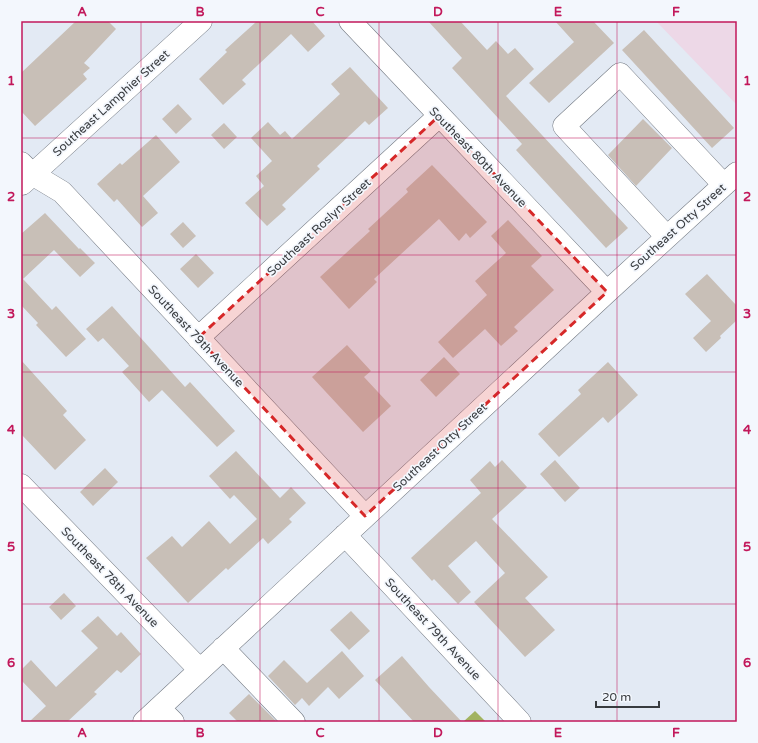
<svg xmlns="http://www.w3.org/2000/svg" width="758" height="743" font-family="'Varela Round',sans-serif">
<style>
.commercial{fill:#edd8e7}
.forest{fill:#a2b360}
.building{fill:#c8bfb7}
.lines{fill:none;stroke-linecap:round;stroke-linejoin:round}
.minor-casing{stroke:#737982;stroke-width:23}
.minor{stroke:#fff;stroke-width:22}
.marked{fill:#d62828;fill-opacity:0.2;stroke:#d62828;stroke-width:3;stroke-dasharray:8 5;stroke-linejoin:round}
.grid{fill:none;stroke:#c2185b;stroke-width:1;stroke-opacity:0.55}
.labels{text-anchor:middle;dominant-baseline:central;stroke-width:3.5;stroke-linejoin:round;paint-order:stroke}
.street-label{font-size:12px;fill:#383b3f;stroke:#f3f7fd}
.neatline{fill:none;stroke:#c2185b;stroke-width:1.5}
.grid-label{font-size:13px;text-anchor:middle;font-weight:bold;fill:#c2185b}
</style>
<rect width="100%" height="100%" fill="#e3eaf4"/>
<path class="commercial" d="M656 21H737V105Z"/>
<path class="forest" d="M475 711 486 722H463Z"/>
<path class="building" d="M76 21H108L116 29 84 63 90 68 83 74 87 79 35 126 21 111V73Z
M257 21H312L325 36 308 52 291 34 242 80 246 84 223 105 199 79 227 52 225 50Z
M428 21H460L487 50 496 41 508 54 515 48 534 69 506 96 628 228 606 248 516 150 522 144 452 68 462 58Z
M555 21H593L614 43 549 103 529 83 574 42Z
M644 30 734 128 712 148 622 50Z
M350 67 388 108 369 125 365 121 317 166 320 169 282 205 286 209 267 226 245 203 264 186 256 176 272 161 251 138 268 122 280 135 285 131 292 139 340 94 331 84Z
M178 104 192 119 176 134 162 119Z
M643 119 672 148 636 186 608 155Z
M224 123 237 137 224 149 211 135Z
M156 135 180 162 143 196 158 213 142 227 117 199 114 202 97 184 120 163 122 165Z
M432 165 487 222 470 238 466 233 459 241 439 219 374 279 377 282 349 309 320 277 370 231 368 229 408 192 406 189Z
M45 213 79 249 80 248 95 263 80 277 54 250 23 279 52 310 56 306 86 339 66 357 36 325 38 323 21 305V234Z
M508 220 542 256 531 266 554 290 514 327 518 331 501 346 485 329 453 358 438 342 487 295 475 281 506 253 491 236Z
M183 222 196 236 183 248 170 234Z
M196 254 214 273 198 288 180 269Z
M707 274 737 306V320L720 336 721 338 706 352 693 338 711 321 685 294Z
M112 306 185 387 190 382 235 431 217 447 162 390 149 402 122 372 129 366 103 338 98 342 86 329Z
M347 345 371 371 364 377 391 406 363 432 312 377Z
M444 357 460 374 436 397 420 380Z
M21 360 67 411 63 415 86 440 55 470 21 434Z
M608 362 638 395 608 423 603 417 559 457 538 434 581 394 578 390Z
M236 451 280 498 291 487 306 503 289 519 292 522 268 544 263 538 228 570 226 568 188 603 146 558 172 536 182 547 209 521 230 544 257 519 234 495 230 499 209 476Z
M502 460 527 487 492 519 548 577 525 598 555 630 525 657 474 602 505 573 476 541 448 566 471 592 458 604 434 579 432 581 411 558 481 493 470 480 490 461 495 467Z
M555 460 580 488 565 502 540 474Z
M105 468 118 482 93 506 80 492Z
M64 593 76 606 61 620 49 607Z
M351 611 370 631 349 650 330 630Z
M98 616 117 636 121 632 141 654 121 673 117 670 94 692 97 694 67 722H29L46 706 21 680V670L31 660 56 687 98 648 81 631Z
M342 651 364 676 339 699 328 687 309 706 302 698 295 705 268 676 284 660 307 683Z
M402 656 429 687 462 722H414L375 680Z
M249 694 277 722H238L229 713Z"/>
<g class="lines">
<g class="minor-casing">
<path id="minor" d="M350 21 607 292
M21 163 32 174 62 192 365 516
M22 184 201 21
M667 237 564 126 620 74 724 185
M198 338 439 116
M21 485 200 670
M345 535 520 722
M223 648 294 722
M159 708 173 722
M144 722 607 292 737 173"/>
</g>
<use href="#minor" class="minor"/>
</g>
<path class="marked" d="M439 116 607 292 365 516 198 338Z"/>
<path class="grid" d="M141 21V722M260 21V722M379 21V722M498 21V722M617 21V722M21 138H737M21 255H737M21 372H737M21 488H737M21 604H737"/>
<g class="labels">
<g class="street-label">
<text transform="translate(111 103) rotate(-42)">Southeast Lamphier Street</text>
<text transform="translate(478 157) rotate(46)">Southeast 80th Avenue</text>
<text transform="translate(319 227) rotate(-43)">Southeast Roslyn Street</text>
<text transform="translate(678 227) rotate(-42)">Southeast Otty Street</text>
<text transform="translate(196 336) rotate(47)">Southeast 79th Avenue</text>
<text transform="translate(440 447) rotate(-43)">Southeast Otty Street</text>
<text transform="translate(110 577) rotate(46)">Southeast 78th Avenue</text>
<text transform="translate(433 629) rotate(47)">Southeast 79th Avenue</text>
</g>
</g>
<rect width="758" height="743" fill="none" stroke="#f3f7fd" stroke-width="44"/>
<path d="M596 701v6h63v-6" fill="none" stroke="#383b3f" stroke-width="2"/>
<text x="602" y="701" font-size="12" fill="#383b3f" stroke="#f3f7fd" stroke-width="3" paint-order="stroke">20 m</text>
<rect x="22" y="22" width="714" height="699" class="neatline"/>
<g class="grid-label">
<text x="82" y="16">A</text>
<text x="200" y="16">B</text>
<text x="320" y="16">C</text>
<text x="438" y="16">D</text>
<text x="558" y="16">E</text>
<text x="676" y="16">F</text>
<text x="11" y="85">1</text>
<text x="747" y="85">1</text>
<text x="11" y="201">2</text>
<text x="747" y="201">2</text>
<text x="11" y="318">3</text>
<text x="747" y="318">3</text>
<text x="11" y="434">4</text>
<text x="747" y="434">4</text>
<text x="11" y="551">5</text>
<text x="747" y="551">5</text>
<text x="11" y="667">6</text>
<text x="747" y="667">6</text>
<text x="82" y="737">A</text>
<text x="200" y="737">B</text>
<text x="320" y="737">C</text>
<text x="438" y="737">D</text>
<text x="558" y="737">E</text>
<text x="676" y="737">F</text>
</g>
</svg>
